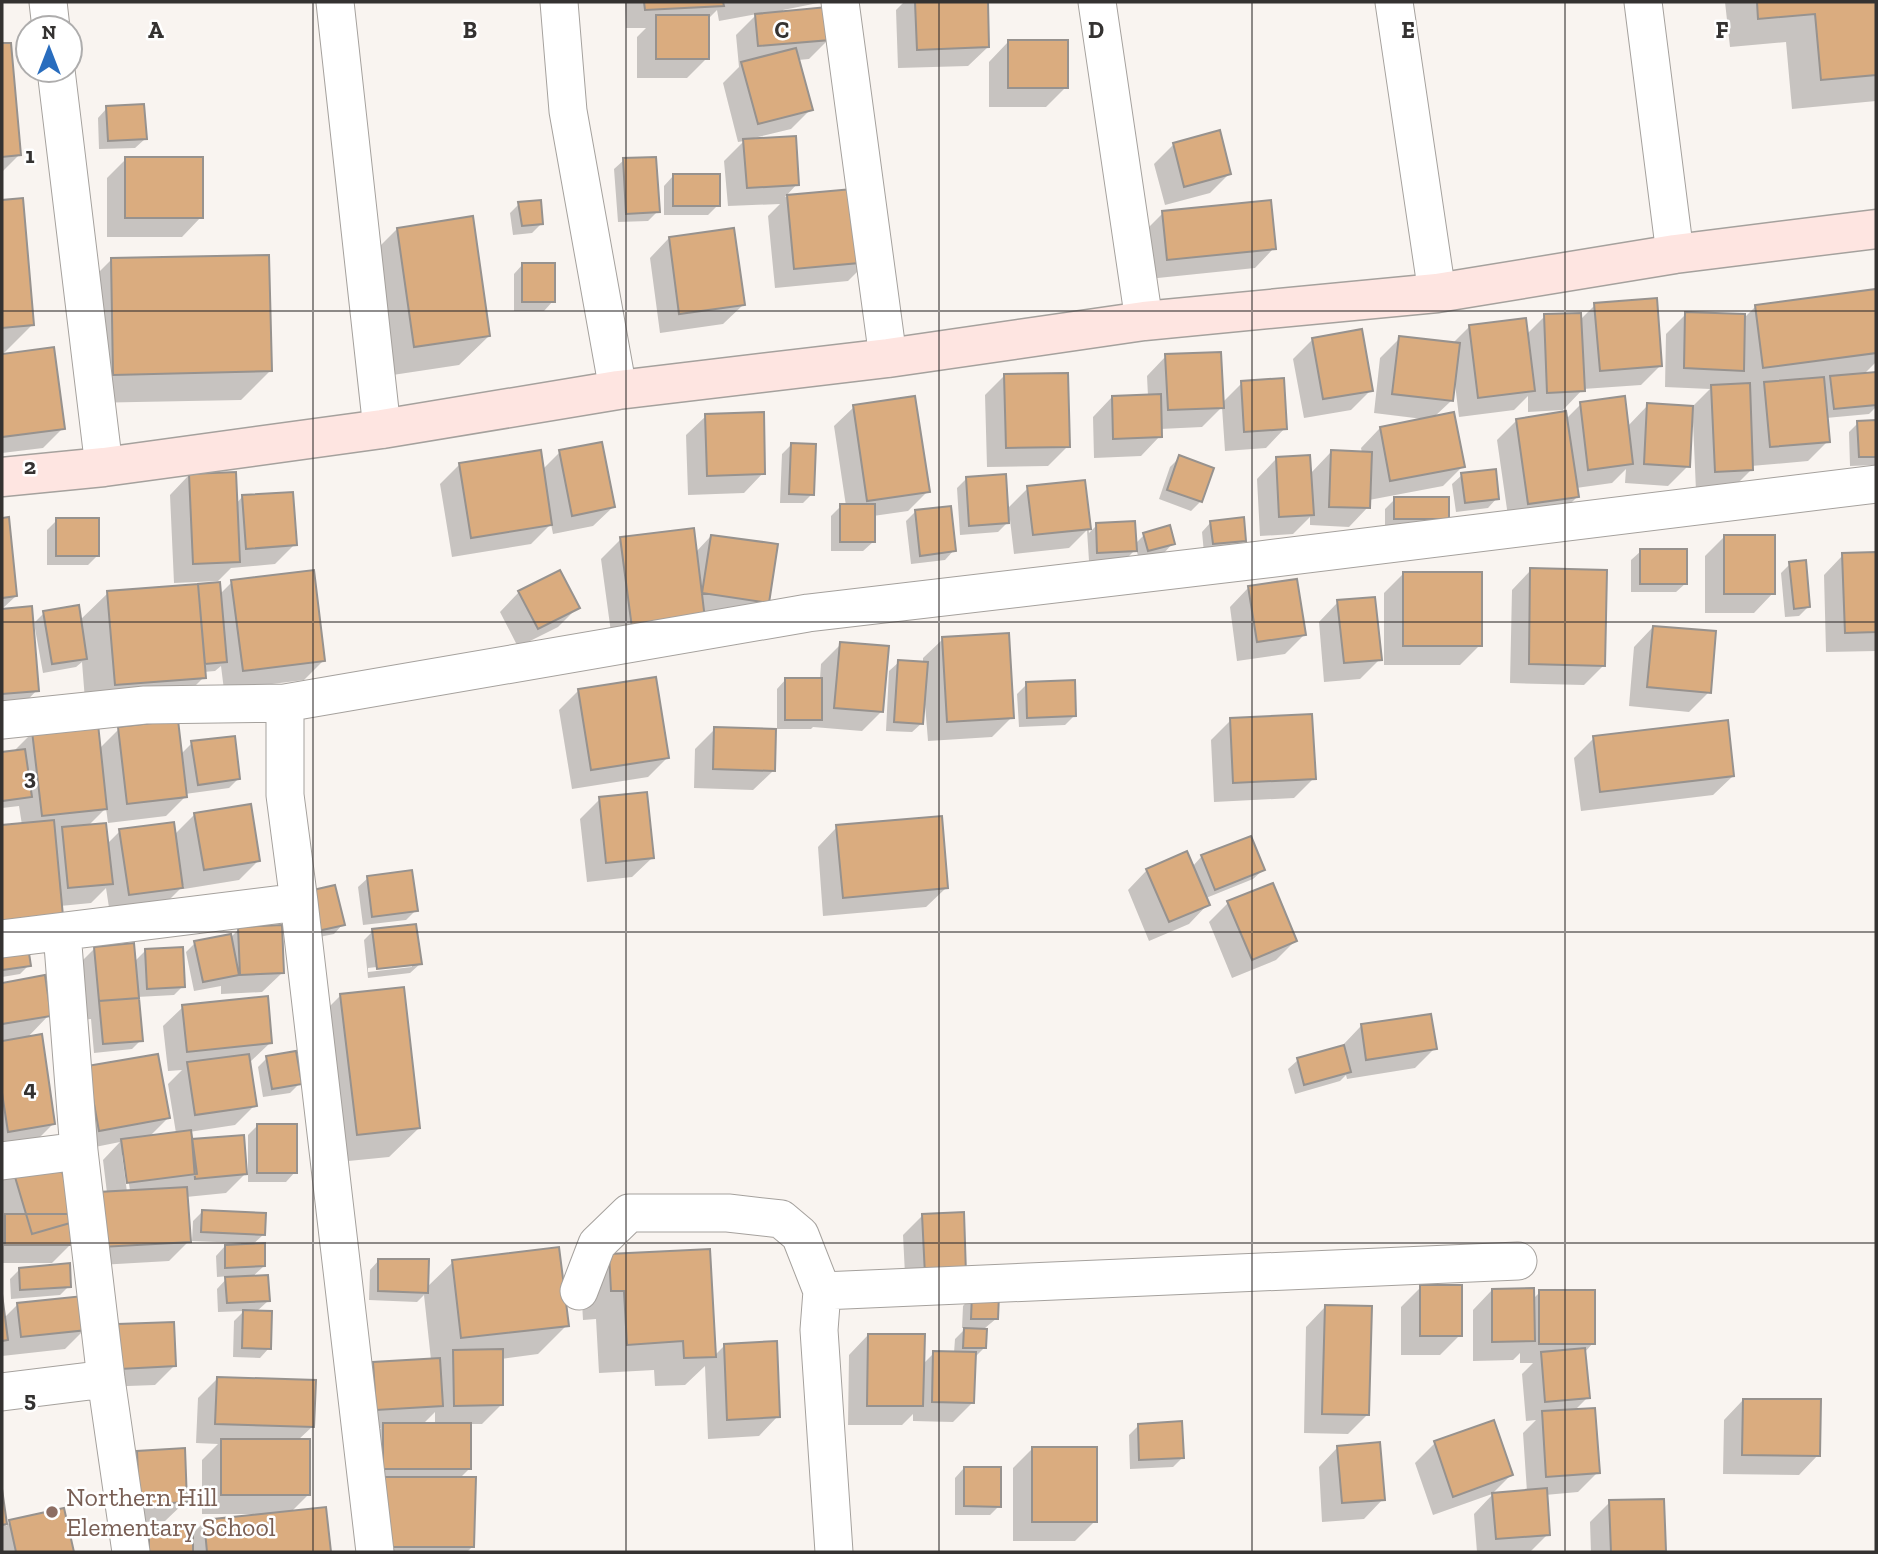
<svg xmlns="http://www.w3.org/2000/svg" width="1878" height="1554" font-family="'Zilla Slab',serif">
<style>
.shadow{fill:#0003;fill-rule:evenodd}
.building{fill:#daac7f;stroke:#97928e;stroke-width:2}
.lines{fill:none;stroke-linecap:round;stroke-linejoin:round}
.street-casing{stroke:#a5a19d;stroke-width:39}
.secondary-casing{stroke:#a5a19d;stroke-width:41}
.street{stroke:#fff;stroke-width:37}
.secondary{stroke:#fee5e1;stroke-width:38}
.grid{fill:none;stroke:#343231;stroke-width:2;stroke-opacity:0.55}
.education-dot{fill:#8d6e63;stroke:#fff;stroke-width:2.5}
.labels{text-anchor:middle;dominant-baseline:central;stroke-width:5;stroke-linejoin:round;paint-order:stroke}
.education-label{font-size:26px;fill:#785e54;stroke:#fff;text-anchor:start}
.grid-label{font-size:23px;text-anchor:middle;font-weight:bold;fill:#343231;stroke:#fff;stroke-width:5;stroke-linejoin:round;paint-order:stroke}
</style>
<rect width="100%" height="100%" fill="#f9f4f0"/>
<path class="shadow" d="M625 2H823L783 10V13L829 39 809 59 798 60 811 109 791 129 754 138 797 184 785 197 861 190 868 261 848 281 775 288 768 216 780 204 728 206 724 161 744 141 738 142 723 83 739 67 736 35 757 14 719 21 717 10 707 20V58L687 78H637V37L646 28H626Z
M904 2H986L988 47 968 66 898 68 896 10Z
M1725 2H1876V101L1792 109 1786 42 1730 47Z
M1008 42 1066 87 1046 107H989V62Z
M9 44 20 154 2 172V45Z
M107 108 145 139 135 148 99 149 98 118Z
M1174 144 1229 174 1210 193 1165 205 1154 164Z
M126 159 201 217 182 237H107V178Z
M624 160 658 211 648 221 618 222 614 169Z
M673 176 718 205 708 215H664V186Z
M21 200 33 324 2 355V202Z
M519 204 542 223 532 233 513 235 510 213Z
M1163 213 1274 248 1255 268 1148 279 1143 233Z
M397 229 489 336 459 365 386 376 368 258Z
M669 238 743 305 723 324 660 333 650 258Z
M111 260 270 371 241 400 85 403 82 289Z
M523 264 553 301 544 311H514V274Z
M1876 291V362L1863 375 1876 374V407L1869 414 1826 418 1828 441 1808 461 1751 466 1752 469 1732 489 1696 491 1693 422H1690L1688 466 1668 486 1625 483 1626 469 1612 483 1576 488 1578 496 1558 516 1509 523 1497 440 1516 421 1566 419 1581 404 1627 427 1648 405 1692 407 1710 389 1665 387 1666 334 1686 314 1746 316 1756 306Z
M1595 305 1661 365 1641 385 1583 389 1563 410 1528 412V396L1514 410 1459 417 1455 384 1451 401 1434 417 1463 466 1443 486 1369 500 1368 507 1349 527 1310 525V517L1293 534 1260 536 1257 479 1276 459 1310 474 1331 452 1362 453 1361 448 1380 428 1423 419 1374 413 1380 358 1400 338 1452 344 1469 327 1527 334 1545 316 1579 321Z
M1313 339 1371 390 1351 410 1304 418 1293 359Z
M53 349 63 428 43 448 2 453V356Z
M1166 356 1222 403 1242 383 1285 428 1266 448 1225 451 1222 407 1202 427 1160 429V436L1141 456 1094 458 1093 417 1112 397 1148 396 1147 376Z
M1004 376 1068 446 1048 466 987 467 985 395Z
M854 407 928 491 908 511 873 516V542L863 551H831V516L841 506H846L834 426Z
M706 416 763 473 744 493 688 495 686 435Z
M1876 422V465L1850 466 1849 432 1858 423Z
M792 444 812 494 803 503H780L782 454Z
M560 452 613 507 593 526 553 534 551 524 531 544 452 557 440 484 459 465 542 470Z
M1180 457 1201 501 1191 511 1159 499 1170 467Z
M189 475 236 504 242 497 295 544 275 564 231 568 218 581 174 583 170 495Z
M1462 475 1497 498 1488 508 1456 512 1452 484Z
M966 479 1006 510 1028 488 1084 482 1089 533 1097 525 1135 544 1144 535 1173 543 1164 553 1139 559 1136 549 1126 559 1089 561 1087 530 1069 548 1014 554 1010 520 998 532 960 535 957 488Z
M1395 499 1447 518 1385 528V509Z
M915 512 954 550 945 560 911 564 906 521Z
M7 519 16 596 2 609V520Z
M57 520 97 556 88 565H47V530Z
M1211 522 1245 540 1235 550 1204 553 1202 532Z
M711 536 768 602 613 647 601 559 621 539 695 553Z
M1725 536 1773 593 1754 613H1705V556Z
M1641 551 1686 583 1676 592H1631V560Z
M1876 554V651L1826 652 1824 575 1843 555Z
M1790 564 1808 607 1799 616 1785 617 1781 573Z
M1531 570 1604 665 1584 685 1510 683 1512 590Z
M1404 573 1480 645 1460 665H1384V593Z
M232 582 323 661 304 680 224 690 221 666 215 671 203 672 204 677 175 706 86 713 82 662 76 667 43 673 34 623 44 613 79 621 108 593 218 584 219 595Z
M1249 587 1304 635 1285 654 1237 661 1230 607Z
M519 592 577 608 558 627 518 647 500 612Z
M1338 602 1380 659 1360 679 1324 682 1319 622Z
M31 608 37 690 18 710 2 711V610Z
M1653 627 1709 692 1689 712 1629 706 1634 647Z
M943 639 1012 717 992 737 928 741 925 704H923L922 723 912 732 886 731 889 671 899 662 923 664V658Z
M841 644 882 711 862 731 813 727 811 729H777V689L786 679H820L821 664Z
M1027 684 1075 715 1065 725 1019 727 1017 694Z
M579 690 667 758 648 777 572 789 559 710Z
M1231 720 1314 778 1294 798 1214 802 1211 740Z
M119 729 180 755 192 743 238 779 229 788 185 794V797L166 816 108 823 106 808 87 827 107 844 120 831 174 835 195 814 258 861 239 880 184 889V885L162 907 110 914 106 888 91 903 60 906 2 938V826L22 825 19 806 2 808V754L13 752 33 732 99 749Z
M715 729 773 771 753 790 694 788 695 749Z
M1594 738 1733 776 1713 795 1581 811 1574 758Z
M600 799 652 858 632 877 587 882 580 819Z
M837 827 946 888 926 907 823 916 818 847Z
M1202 856 1263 870 1253 879 1206 898 1208 904 1189 924 1149 941 1128 890 1147 870 1192 867Z
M368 878 416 910 406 920 363 925 358 887Z
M295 903 343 924 334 934 304 940Z
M1228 903 1295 941 1276 960 1232 978 1209 922Z
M239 929 282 973 262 992 221 994V986L194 991 186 952 195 943 230 938Z
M373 931 420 964 410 973 368 978 364 940ZM412 963V967L368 972V968Z
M95 948 134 962 146 950 183 986 174 995 137 997 141 1040 132 1049 94 1053 91 1019 80 1020 75 968Z
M2 952 29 965 20 974 2 977Z
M43 977 49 1015 26 1039 54 1123 34 1143 2 1148V984Z
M341 995 419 1128 389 1157 328 1163 312 1024Z
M183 1007 270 1043 249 1063 255 1105 235 1125 189 1132 191 1141 247 1172 226 1193 186 1197 189 1241 169 1261 82 1266 107 1193 103 1160 120 1142 80 1150 68 1088 168 1118 149 1137 176 1133 168 1084 182 1070 168 1071 163 1026ZM122 1155H125L130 1191 127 1192Z
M1361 1026 1435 1048 1415 1068 1347 1079 1346 1075 1340 1081 1295 1094 1288 1069 1298 1060 1342 1046Z
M267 1058 300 1083 290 1093 263 1097 258 1067Z
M257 1126 295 1172 286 1182H248V1135Z
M13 1169 71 1244 52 1263H2V1180Z
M202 1212 264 1234 252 1245 264 1266 251 1278 268 1301 256 1312 269 1348 260 1358 233 1357 234 1321 244 1311 218 1312 217 1289 229 1276 217 1277 216 1256 225 1246H241V1243L192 1241 193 1221Z
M923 1215 964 1273 906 1294 903 1235Z
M610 1256 714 1356 724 1346 778 1416 759 1436 708 1439 705 1366 685 1385 655 1386 654 1370 599 1373 596 1319 583 1320 581 1285Z
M379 1260 426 1288 453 1262 567 1325 538 1354 501 1359 502 1404 482 1424H470V1468L459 1479 472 1547 467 1552H364V1444L381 1428 357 1429 354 1383 374 1363 431 1360 424 1295 417 1302 369 1300 370 1270ZM435 1412V1424H423Z
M20 1269 69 1286 60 1295 11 1299 10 1279Z
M1421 1287 1460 1335 1440 1355H1401V1307Z
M1492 1290 1532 1300 1540 1292 1593 1343 1584 1353 1588 1397 1574 1411 1598 1472 1578 1492 1545 1495 1548 1534 1530 1552H1477L1474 1514 1493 1494 1527 1492 1523 1433 1536 1420 1526 1421 1522 1374 1533 1363H1520V1353L1513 1360 1473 1361V1310Z
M972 1296 997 1318 985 1328 984 1348 974 1358 973 1402 953 1422 913 1421V1414L902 1425H848L849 1355 868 1335 923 1364 934 1353H954L955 1339 966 1328H962L963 1306Z
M18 1304 85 1329 65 1349 2 1356V1307L3 1319Z
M1325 1307 1368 1414 1348 1434 1304 1433 1306 1327Z
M119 1326 175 1365 155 1385 101 1387Z
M217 1379 313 1426 298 1440 309 1494 290 1513 324 1509 329 1552H130L149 1531 191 1535 204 1522 257 1516 256 1514H202V1460L218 1444 196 1443 198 1398Z
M1743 1400 1818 1455 1799 1475 1723 1474 1724 1420Z
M1138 1426 1182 1458 1173 1467 1130 1469 1129 1435Z
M1435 1443 1511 1475 1492 1494 1433 1515 1415 1463Z
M1338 1447 1383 1499 1364 1519 1322 1522 1319 1467Z
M1032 1449 1095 1521 1075 1541H1013V1468Z
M138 1452 185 1502 165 1521 120 1523 118 1472Z
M964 1468 999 1506 990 1515H955V1478Z
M2 1501 6 1526 10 1522 63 1510 73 1552H2Z
M1610 1502 1664 1551 1591 1552 1590 1522Z"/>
<path class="building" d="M644 2H723L724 6 645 10Z
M915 2H988L989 47 917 50Z
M1757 2H1876V75L1821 80 1815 14 1758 19Z
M827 7 830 40 758 46 755 14Z
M656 15H709V59H656Z
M1008 40H1068V88H1008Z
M2 43H11L21 155 2 157Z
M796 48 813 110 758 124 741 62Z
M144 104 147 139 108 141 106 106Z
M1220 130 1231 174 1184 187 1173 143Z
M796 136 799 185 747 188 743 139Z
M125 157H203V218H125Z
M656 157 660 212 626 214 623 158Z
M673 174H720V206H673Z
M863 188 870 262 794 269 787 195Z
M23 198 34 325 2 328V200Z
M541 200 543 224 522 226 518 202Z
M1271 200 1276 249 1167 260 1162 211Z
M473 216 490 336 414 347 397 228Z
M734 228 745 305 679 314 669 237Z
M269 255 272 371 113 375 111 258Z
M522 263H555V302H522Z
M1876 289V353L1763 368 1755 305Z
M1657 298 1662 366 1600 371 1594 303Z
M1685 312 1745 314 1744 371 1684 368Z
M1581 313 1585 391 1547 393 1544 314Z
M1526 318 1535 391 1478 398 1469 325Z
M1362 329 1373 391 1323 399 1312 338Z
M1399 336 1460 343 1453 401 1392 394Z
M54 347 65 429 2 437V354Z
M1221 352 1224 408 1168 410 1165 354Z
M1876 372V405L1834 409 1830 376Z
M1068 373 1070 447 1006 448 1004 374Z
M1824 377 1830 442 1770 447 1764 382Z
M1284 378 1287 429 1244 432 1241 381Z
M1750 383 1753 470 1715 472 1711 385Z
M1161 394 1162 437 1113 439 1112 396Z
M915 396 930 492 867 501 853 405Z
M1625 396 1633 464 1588 470 1580 402Z
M1647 403 1693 406 1690 467 1644 464Z
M1566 411 1579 497 1528 504 1516 419Z
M764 412 765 474 707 476 705 414Z
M1454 412 1465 467 1390 481 1380 427Z
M1876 420V457H1859L1857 421Z
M602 442 615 507 572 516 559 450Z
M791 443 816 444 814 495 789 494Z
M541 450 552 525 471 538 459 463Z
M1331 450 1372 452 1370 508 1329 507Z
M1179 455 1214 468 1202 502 1167 490Z
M1310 455 1314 515 1279 517 1276 457Z
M1496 469 1499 499 1465 503 1461 473Z
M236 472 240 562 193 564 189 474Z
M1006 474 1009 523 969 526 966 477Z
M1085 480 1091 529 1033 535 1027 486Z
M293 492 297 545 246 549 242 495Z
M1394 497H1449V519H1394Z
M840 504H875V542H840Z
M951 506 956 551 920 556 915 510Z
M9 517 17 596 2 598V518Z
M1244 517 1246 541 1213 544 1210 521Z
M56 518H99V556H56Z
M1135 521 1137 551 1097 553 1096 523Z
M1170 525 1175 544 1148 551 1143 533Z
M694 528 705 619 632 628 620 537Z
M711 535 778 544 769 603 702 593Z
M1724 535H1775V594H1724Z
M1640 549H1687V584H1640Z
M1876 552V632L1845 633 1842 553Z
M1806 560 1810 607 1794 609 1789 562Z
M1530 568 1607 570 1605 666 1529 664Z
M314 570 325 661 243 671 231 580Z
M560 570 580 608 538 629 518 591Z
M1403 572H1482V646H1403Z
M1297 579 1306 635 1257 642 1248 586Z
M220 582 227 662 205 664 198 584Z
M198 584 206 678 115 685 107 591Z
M1375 597 1382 660 1344 663 1337 600Z
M79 605 87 659 52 664 43 611Z
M32 606 39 691 2 694V609Z
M1653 626 1716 631 1711 693 1647 687Z
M1009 633 1014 718 947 722 942 637Z
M840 642 889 646 883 712 834 708Z
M898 660 928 662 923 724 894 722Z
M656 677 669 758 591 770 578 689Z
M785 678H822V720H785Z
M1075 680 1076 716 1027 718 1026 682Z
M1312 714 1316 779 1233 783 1230 718Z
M178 720 187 797 127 804 118 727Z
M1728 720 1734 776 1600 792 1593 736Z
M98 724 107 809 42 816 32 731Z
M714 727 776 729 775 771 713 769Z
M235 736 240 779 198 785 191 741Z
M25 749 32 797 2 801V752Z
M647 792 654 858 606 863 599 797Z
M251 804 260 861 204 870 194 813Z
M942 816 948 888 843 898 836 825Z
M54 820 63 916 2 921V825Z
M174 822 183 888 129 895 119 829Z
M106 823 113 884 68 888 62 827Z
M1251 836 1265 870 1215 890 1201 855Z
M1187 851 1210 905 1169 922 1146 869Z
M412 870 418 911 372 917 367 876Z
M1273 883 1297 941 1252 960 1227 901Z
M335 885 345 925 313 932 304 892Z
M416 924 422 964 377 969 372 929Z
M282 925 284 973 240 975 238 927Z
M231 934 239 975 203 982 194 941Z
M134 943 139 998 99 1001 94 947Z
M28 947 31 966 2 970V950Z
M183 947 185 987 147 989 145 949Z
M45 975 51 1016 2 1024V983Z
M404 987 420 1128 357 1135 340 994Z
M268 996 272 1043 187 1052 182 1005Z
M139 998 143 1041 103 1044 99 1001Z
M1431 1014 1437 1049 1366 1060 1361 1024Z
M42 1034 55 1124 8 1132 2 1093V1041Z
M1344 1045 1351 1072 1304 1085 1297 1058Z
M296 1051 302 1084 272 1089 266 1056Z
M158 1054 170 1118 99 1131 87 1066Z
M249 1054 257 1106 195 1115 187 1062Z
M257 1124H297V1173H257Z
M191 1130 197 1174 127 1183 121 1139Z
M244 1135 247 1174 195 1179 192 1139Z
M57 1155 77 1221 32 1234 12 1167Z
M187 1187 191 1242 101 1247 98 1192Z
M202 1210 266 1213 265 1235 201 1232Z
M964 1212 966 1274 925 1275 922 1214Z
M5 1214H73V1245H5Z
M265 1243V1266L225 1268V1245Z
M559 1247 569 1326 461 1338 452 1260Z
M710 1249 716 1357 684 1358 683 1341 627 1345 624 1291H611L609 1254Z
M378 1259H429L428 1293 378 1291Z
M70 1263 71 1287 20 1290 19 1268Z
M268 1275 270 1301 227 1303 225 1277Z
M1420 1285H1462V1336H1420Z
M1534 1288 1535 1341 1492 1342V1289Z
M1539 1290H1595V1344H1539Z
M2 1294 8 1340 2 1341Z
M972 1294 999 1295 998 1319H971Z
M83 1296 87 1330 21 1337 17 1303Z
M1325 1305 1372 1306 1369 1415 1322 1414Z
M243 1310 272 1311 271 1349 242 1348Z
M174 1322 176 1366 120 1369 118 1324Z
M964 1328 987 1329 986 1348H963Z
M868 1334H925L923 1406H867Z
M777 1341 780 1417 727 1420 724 1344Z
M1585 1348 1590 1398 1545 1402 1541 1352Z
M503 1349V1405L454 1406 453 1350Z
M933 1351 976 1352 974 1403 932 1402Z
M440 1358 443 1406 376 1410 373 1362Z
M217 1377 316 1380 314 1427 215 1424Z
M1743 1399H1821L1820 1456 1742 1455Z
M1595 1408 1600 1473 1546 1477 1542 1411Z
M1494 1420 1513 1475 1453 1497 1434 1441Z
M1182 1421 1184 1458 1139 1460 1138 1424Z
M383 1423H471V1469H383Z
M221 1439H310V1495H221Z
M1380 1442 1385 1500 1342 1503 1337 1446Z
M1032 1447H1097V1522H1032Z
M185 1448 187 1502 139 1505 137 1451Z
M964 1467H1001V1507L964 1506Z
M384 1477H476L474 1547H383Z
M1547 1488 1550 1535 1496 1539 1492 1493Z
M2 1489 7 1524 2 1525Z
M1664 1499 1666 1551 1611 1552 1609 1500Z
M326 1507 331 1552H207L204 1520Z
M64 1508 74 1552H16L9 1520Z
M149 1529H193V1552H149Z"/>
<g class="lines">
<g class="street-casing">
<path id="street" d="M48 2 51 28
M335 2 382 429
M559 2 568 111 618 390
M840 2 888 358
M1097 2 1144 321
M1394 2 1437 293
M1643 2 1675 254
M56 70 104 467
M285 703V795L299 902 375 1552
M2 720 145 705 285 703 808 613 1259 560 1876 484
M62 932 79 1151 106 1379 131 1552
M2 939 299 902
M2 1161 79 1151
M579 1291 597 1244 629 1213H728L781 1219 800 1235 822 1291
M2 1392 106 1379
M834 1552 819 1330 822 1291 1518 1261"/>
</g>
<g class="secondary-casing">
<path id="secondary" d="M2 477 104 467 382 429 618 390 888 358 1144 321 1437 293 1675 254 1876 229"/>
</g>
<use href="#street" class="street"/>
<use href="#secondary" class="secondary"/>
</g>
<path class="grid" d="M313 2V1552M626 2V1552M939 2V1552M1252 2V1552M1565 2V1552M2 311H1876M2 622H1876M2 932H1876M2 1243H1876"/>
<circle class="education-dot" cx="52" cy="1512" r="7"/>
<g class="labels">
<g class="education-label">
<text x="66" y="1497">Northern Hill<tspan x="66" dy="30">Elementary School</tspan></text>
</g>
</g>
<g class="grid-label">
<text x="156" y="38">A</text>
<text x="470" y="38">B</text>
<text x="782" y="38">C</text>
<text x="1096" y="38">D</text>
<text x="1408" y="38">E</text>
<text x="1722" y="38">F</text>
<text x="30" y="163">1</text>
<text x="30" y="474">2</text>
<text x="30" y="785">3</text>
<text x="30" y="1096">4</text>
<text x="30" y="1407">5</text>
</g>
<rect width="1878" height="1554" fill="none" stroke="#343231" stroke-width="7"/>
<g transform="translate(49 49)"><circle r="33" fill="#ffffff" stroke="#aeadad" stroke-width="2"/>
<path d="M0-5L12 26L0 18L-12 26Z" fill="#296dbe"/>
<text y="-10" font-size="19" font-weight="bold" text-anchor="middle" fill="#343231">N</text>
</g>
</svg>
